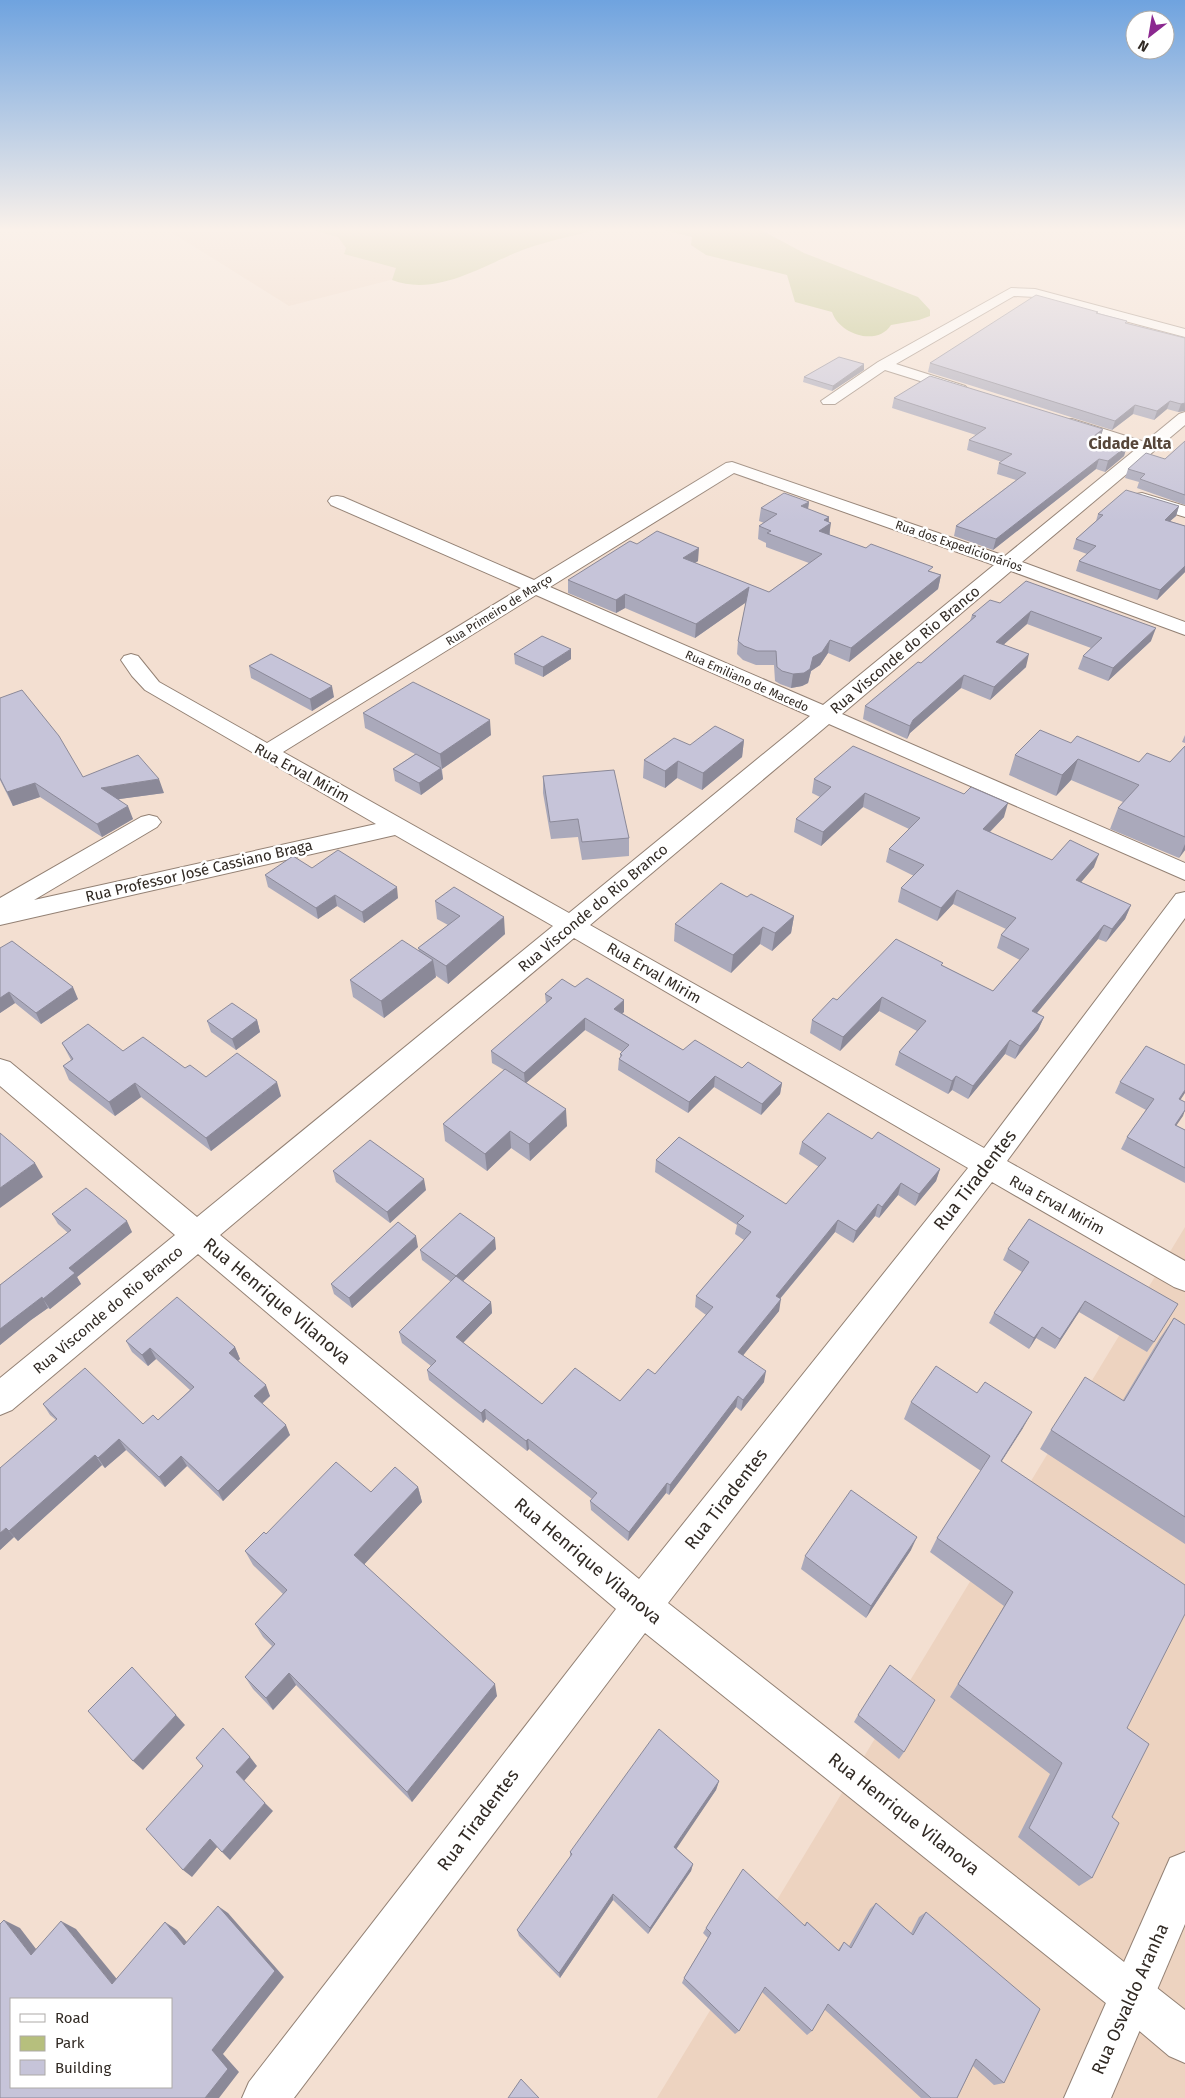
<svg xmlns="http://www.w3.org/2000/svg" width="1185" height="2098" font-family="'Fira Sans',sans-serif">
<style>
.built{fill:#edd3c0}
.green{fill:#b6bf7d}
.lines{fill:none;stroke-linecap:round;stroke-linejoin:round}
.minor-casing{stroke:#938174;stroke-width:2}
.major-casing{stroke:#938174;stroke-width:2}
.minor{fill:#fff;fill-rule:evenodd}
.major{fill:#fff;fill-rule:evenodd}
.wall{fill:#aaa9bb}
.shaded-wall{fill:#8b8998}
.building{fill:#c6c4d9;stroke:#8b8998;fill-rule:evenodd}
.labels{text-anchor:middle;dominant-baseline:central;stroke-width:5;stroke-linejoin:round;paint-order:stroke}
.far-street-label{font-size:12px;fill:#312a24;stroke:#fff}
.street-label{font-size:15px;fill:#312a24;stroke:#fff}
.far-district-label{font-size:16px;font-weight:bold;fill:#56463a;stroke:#fff}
.near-street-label{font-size:18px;fill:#312a24;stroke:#fff}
</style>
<rect width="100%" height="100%" fill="#f3dfd1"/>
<path class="built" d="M166 229H590L289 306Z
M1185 1227V2098H657Z"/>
<path class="green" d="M286 229H600C572 236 542 242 515 253 477 269 434 296 392 280L396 268 344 254 346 248 338 237 312 230Z
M661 229H759L804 253 918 297 930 310V316L919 320 891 325C877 347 839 334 832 312L795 302 787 275 706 255 691 245 692 237Z"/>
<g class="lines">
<g class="minor-casing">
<path id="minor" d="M1011 288 1035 289 1185 329V337L1035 297 1014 296 896 364 965 386 968 389 965 392H955L885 370 835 404H823L821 401 878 362Z
M1185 412V425L1022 562 1185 622V635L1011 571 842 714 1185 863V880L829 724 590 925 984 1148 1176 894 1185 892V918L1007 1161 1185 1261V1291L1174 1287 992 1182 668 1603 1185 2010V2063L1169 2056 1117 2012 645 1633 294 2098H242L249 2082 616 1609 198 1254 12 1410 0 1415V1378L175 1235 0 1086V1059L10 1062 197 1217 553 926 395 835 0 925V898L141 817 149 815 157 817 161 822 157 827 34 900 376 824 145 690 132 676 121 660 124 656 131 654 138 656 159 682 267 743 521 588 331 505 328 501 331 497 337 496 343 497 534 580 726 463 732 462 1005 556 1136 449 1060 425 1058 422 1060 419H1072L1145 442 1179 414ZM734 473 994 565 823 705 550 587ZM536 595 810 716 569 913 283 752ZM574 938 968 1168 639 1579 220 1235Z
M1142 493 1185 506V517L1136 502 1133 498 1136 494Z"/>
</g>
<g class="major-casing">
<path id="major" d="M1185 1852V1924L1111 2098H1064L1170 1858Z"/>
</g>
<use href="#minor" class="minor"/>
<use href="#major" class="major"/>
</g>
<path class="wall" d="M1098 312V313L1127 321V323L1185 338V411L1178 412 1167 409 1154 420 1133 414 1112 430 928 372 930 363Z
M864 370 832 391 803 382 804 377Z
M894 398 1103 429 1100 438 1127 446 1124 456 1105 472 1096 469 993 550 954 536 956 526 1016 480 997 474 999 463 1002 462 967 450 969 440 976 435 892 408Z
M1185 441V505L1137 488 1139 482 1125 478 1128 469 1165 459Z
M809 502 808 509 829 517V522L830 535 941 575 938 589 849 662 828 653 820 665 811 671 808 683 802 686 791 688 780 684 775 681 774 665H756L743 660 737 654 738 641 746 602 695 638 625 608 616 613 568 593V580L637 544 698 561 695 563 769 592 809 563 766 547V543L758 539 759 526 764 523 759 521 761 508Z
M1179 506 1176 516 1170 521 1185 526V572L1157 600 1076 571 1079 561 1087 554 1073 549 1076 539 1096 521 1098 514Z
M1000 603 1151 641 1108 681 1078 669 1083 656 1091 648 1027 624 1004 644 1026 667 990 700 961 688 910 733 907 739 863 719 865 706 921 663 970 621 972 615Z
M514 654 571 659 543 677 515 664Z
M249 666 334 697 312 711 251 678Z
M0 698 83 777 164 793 119 799 133 819 102 837 40 797 13 806 0 780Z
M363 713 491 735 442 769 443 779 421 795 395 781 393 769 415 754 365 728Z
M1185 735V743L1182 742Z
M744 740 742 757 702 790 677 778 665 788 643 778 644 760 690 745Z
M1071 743 1139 762H1170L1185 746V850L1179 858 1110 829 1118 808 1123 802 1071 780 1056 796 1009 775 1015 755Z
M543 776 629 838V856L582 860 578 837 551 839 543 793Z
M814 779 1004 817 990 832 1052 860 1094 867 1081 882 1131 905 1125 919 1106 942 1098 939 1037 1013 1044 1017 1038 1030 1015 1059 1005 1054 968 1099 952 1090 948 1094 895 1065 899 1052 917 1031 879 1011 840 1051 810 1033 812 1020 837 1000 942 965 993 991 1020 960 997 948 1001 935 1006 929 953 904 937 921 898 902 901 888 914 876 886 862 889 849 909 829 863 807 821 846 794 832 796 819 820 797 812 793Z
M312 868 398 898 364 923 337 906 318 919 268 887 265 875Z
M747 897 794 916 791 933 772 951 760 944 731 973 674 941 675 924Z
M435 901 505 934 448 984 435 975 436 977 384 1018 353 997 350 980 419 950 418 948 448 925 437 919Z
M0 948 78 999 41 1024 15 1003 0 1013Z
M575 987 624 1012 622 1013 683 1050 742 1068 782 1083 780 1094 761 1115 714 1087 688 1113 618 1070 619 1059 620 1058V1054L622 1052 585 1030 526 1083 567 1126 530 1161 511 1148 487 1171 445 1141 443 1124 504 1070 492 1063 491 1051 546 1004 545 994Z
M257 1020 260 1032 236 1050 211 1032 207 1021Z
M62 1043 123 1051 185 1068 206 1077 281 1096 211 1151 141 1097 115 1116 69 1080 63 1066 71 1060Z
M1120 1082 1180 1100 1185 1102V1111L1176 1125 1185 1130V1183L1121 1149 1127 1137 1146 1110 1115 1093Z
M872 1139 940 1169 936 1181 915 1206 898 1195 879 1218 875 1216 853 1243 835 1232 780 1299 779 1311 743 1355 764 1382 741 1411 736 1407 669 1495 666 1493 628 1541 591 1510 590 1501 592 1499 529 1449 527 1451 486 1419 483 1423 429 1380 427 1370 431 1366 402 1343 399 1332 451 1282 422 1260 420 1250 496 1249 463 1281 491 1302 492 1313 463 1343 542 1404 620 1401 655 1374 706 1315 695 1307 696 1296 744 1240 735 1234 737 1225 655 1172 656 1160 786 1204 819 1167 799 1154 802 1142Z
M333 1171 426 1190 390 1223 336 1182Z
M52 1214 132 1232 77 1277 81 1284 50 1309 48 1308 31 1320 0 1345V1285L68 1233 58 1224Z
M1029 1219 1154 1342 1147 1352 1079 1312 1055 1349 1036 1338 1029 1349 989 1323 994 1313 1022 1272 1003 1260 1008 1249Z
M418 1247 352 1308 334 1294 331 1284Z
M1174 1318 1185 1325V1544L1040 1449 1051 1430 1123 1400 1160 1338Z
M126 1341 235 1347 240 1359 238 1360 270 1396 262 1404 290 1435 223 1501 187 1466 165 1487 126 1450 105 1468 102 1465 18 1541 14 1537 0 1550 56 1420 50 1415 43 1404 143 1424 158 1420 190 1390 156 1359 148 1366 132 1352Z
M911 1402 1023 1428 1002 1461 1127 1728 1112 1817 1092 1878 1079 1886 1018 1837 1050 1774 950 1697 1004 1606 930 1552 937 1538 981 1471 904 1419Z
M418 1487 422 1502 364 1564 497 1696 412 1802 296 1685 273 1710 253 1689 245 1677 272 1646 263 1637 255 1624 283 1594 253 1565 245 1551 266 1534 371 1492Z
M911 1550 866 1618 801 1569 805 1556Z
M858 1715 904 1752 899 1759 854 1722Z
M719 1781 716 1790 676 1848 693 1864 691 1871 648 1934 613 1900 560 1978 519 1936 517 1930 570 1857V1852Z
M876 1903 911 1933 919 1917 926 1912 1004 2083 994 2085 973 2066 957 2098H921L824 2009 812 2031 807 2035 762 1992 739 2031 735 2034 682 1983 684 1978 708 1938 703 1933 706 1928 804 1925 807 1922 838 1950 844 1942 849 1946 870 1909Z"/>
<path class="shaded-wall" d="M864 364V370L832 391 833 386Z
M1170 401 1167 409 1154 420 1157 411Z
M1185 403V411L1178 412 1181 404Z
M1135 405 1133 414 1112 430 1115 421Z
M1103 429 1100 440 1094 436Z
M1127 446 1124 456 1105 472 1108 461Z
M1099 459 1096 469 993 550 996 539Z
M809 502 807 515 801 506Z
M1179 506 1176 516 1161 529 1165 520Z
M829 517 828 525 831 523 829 536 819 531 824 520Z
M699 548 698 561 682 571 683 558Z
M1185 566V572L1157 600 1160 590Z
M941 575 938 589 849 662 851 648Z
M749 587 748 601 695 638 696 624Z
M625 594V608L616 613V600Z
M1031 611 1027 624 993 654 996 642Z
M1156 628 1151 641 1108 681 1113 668Z
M830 640 828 653 820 665 811 671 808 683 802 686 791 688 793 674Z
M571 649V659L543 677V667Z
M1029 654 1026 667 990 700 994 687Z
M964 675 961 688 910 733 907 739 910 726 913 720Z
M332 686 334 697 312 711 310 699Z
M490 720 491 735 442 769 440 754Z
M744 740 742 757 702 790 703 773Z
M1078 759 1071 780 1056 796 1062 775Z
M678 761 677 778 665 788V771Z
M441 768 443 779 421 795 419 783Z
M159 779 164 793 105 801 101 788Z
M35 783 40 797 13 806 7 792Z
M865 793 863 807 821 846 823 832Z
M1008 803 1004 817 979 843 983 829Z
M128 806 133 819 102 837 97 824Z
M1185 844V850L1179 858Z
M1099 854 1094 867 1071 894 1076 880Z
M397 887 398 898 364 923 362 912Z
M957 890 953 904 937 921 941 908Z
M335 895 337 906 318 919 316 908Z
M1131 905 1125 919 1106 942 1112 929Z
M794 916 791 933 772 951 775 933Z
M504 917 505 934 448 984 446 966Z
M1104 925 1098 939 1027 1025 1032 1011Z
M763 927 760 944 731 973 733 955Z
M433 960 436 977 384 1018 381 1001Z
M73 987 78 999 41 1024 36 1013Z
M9 992 15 1003 0 1013V998Z
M882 997 879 1011 840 1051 843 1037Z
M624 1000V1012L614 1021V1009Z
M1044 1017 1038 1030 1015 1059 1020 1046Z
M585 1018V1030L525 1084 524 1073Z
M257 1020 260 1032 236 1050 232 1039Z
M1010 1040 1005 1054 968 1099 973 1086Z
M715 1076 714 1087 688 1113 689 1102Z
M956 1076 952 1090 948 1094 952 1081Z
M277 1082 281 1096 211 1151 206 1138Z
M135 1083 141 1097 115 1116 109 1102Z
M782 1083 780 1094 761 1115 762 1104Z
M1185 1090V1093L1173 1111 1179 1099Z
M566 1109 567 1126 530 1161 529 1144Z
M1185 1110 1183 1116 1169 1136 1175 1125Z
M510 1131 511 1148 487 1171 485 1154Z
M35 1163 43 1177 0 1208V1188Z
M940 1169 936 1181 915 1206 919 1194Z
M424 1179 426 1190 390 1223 387 1212Z
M901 1183 898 1195 879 1218 882 1207Z
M878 1204 875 1216 853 1243 856 1231Z
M838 1220 835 1232 773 1307 776 1296Z
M127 1221 132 1232 77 1277 81 1284 50 1309 43 1299 69 1268Z
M416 1236 418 1247 352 1308 349 1298Z
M495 1238 496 1249 457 1287 456 1276Z
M42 1297 48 1308 31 1320 0 1345V1329L25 1310Z
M781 1299 779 1311 737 1363 738 1352Z
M1085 1301 1079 1312 1055 1349 1060 1339Z
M491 1302 492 1313 458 1348 456 1337Z
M1042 1327 1036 1338 1029 1349 1034 1338Z
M235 1347 240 1359 234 1364 229 1353Z
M150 1348 156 1359 148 1366 142 1355Z
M766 1371 764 1382 741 1411 743 1400Z
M266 1385 270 1396 258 1407 254 1396Z
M738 1396 736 1407 669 1495 670 1485Z
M485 1409 486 1419 483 1423 481 1413Z
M1032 1412 1023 1428 992 1476 1001 1461Z
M286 1425 290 1435 223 1501 218 1491Z
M119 1439 126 1450 105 1468 98 1458Z
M528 1439 529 1449 527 1451 526 1441Z
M95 1455 102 1465 18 1541 9 1531Z
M181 1456 187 1466 165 1487 159 1477Z
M667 1483 666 1493 628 1541 629 1532Z
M418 1487 422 1502 360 1569 354 1555Z
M6 1528 14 1537 0 1550V1533Z
M917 1537 911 1550 866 1618 871 1606Z
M289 1673 296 1685 273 1710 266 1698Z
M495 1684 497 1696 412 1802 407 1792Z
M176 1715 185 1725 143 1770 133 1761Z
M250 1757 257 1766 244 1781 236 1772Z
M719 1781 716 1790 673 1854 674 1847Z
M265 1803 273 1811 230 1860 222 1852Z
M210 1839 218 1846 192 1877 183 1870Z
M693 1864 691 1871 648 1934 650 1928Z
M613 1894V1900L560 1978 559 1973Z
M218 1906 228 1913 284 1977 223 2054 239 2072 219 2098H205L212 2050Z
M4 1920 20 1928 46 1962 31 1955Z
M61 1921 76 1929 125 1989 112 1984Z
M165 1922 177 1930 195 1952 184 1945Z"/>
<path class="building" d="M1036 295 1098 312 1096 313 1127 321 1125 323 1185 338V403L1181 404 1170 401 1157 411 1135 405 1115 421 930 363Z
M839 357 864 364 833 386 804 377Z
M930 376 1103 429 1094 436 1127 446 1108 461 1099 459 996 539 956 526 1026 473 999 463 1012 454 969 440 986 428 894 398Z
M1185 441V495L1140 479 1145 474 1128 469 1146 453 1165 459Z
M1126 490 1179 506 1165 520 1185 526V566L1160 590 1079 561 1096 546 1076 539 1103 515 1098 514Z
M784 493 809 502 801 506 829 517 824 520 831 523 819 531 866 548 871 544 933 567 928 571 941 575 851 648 830 640 822 652 813 657 810 669 804 673 793 674 782 671 777 667 776 651H757L744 646 738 641 749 587 696 624 625 594 616 600 568 580 630 541 637 544 657 531 699 548 683 558 769 592 822 554 767 533 771 531 759 526 777 514 761 508Z
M1026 581 1156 628 1113 668 1083 656 1102 638 1031 611 996 642 1029 654 994 687 964 675 913 720 910 726 865 706 918 662 921 663 976 616 972 615 990 600 1000 603Z
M542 636 571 649 543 667 514 654Z
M271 654 332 686 310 699 249 666Z
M413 682 490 720 440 754 363 713Z
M22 690 59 736 83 777 138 755 159 779 101 788 128 806 97 824 35 783 7 792 0 778V698Z
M715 726 744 740 703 773 678 761 665 771 644 760 674 738 690 745Z
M1040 730 1071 743 1077 736 1139 762 1147 753 1170 762 1185 746V837L1118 808 1139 785 1078 759 1062 775 1015 755Z
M853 746 964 794 971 787 1008 803 983 829 1052 860 1070 840 1099 854 1076 880 1131 905 1112 929 1104 925 1032 1011 1044 1017 1020 1046 1010 1040 973 1086 956 1076 952 1081 899 1052 926 1021 882 997 843 1037 812 1020 833 998 837 1000 896 939 943 963 941 965 993 991 1029 949 1001 935 1016 918 957 890 941 908 901 888 924 865 889 849 920 818 865 793 823 832 796 819 831 787 814 779Z
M416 754 441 768 419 783 393 769Z
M614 770 629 838 582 842 578 819 550 822 543 776Z
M338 850 397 887 362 912 335 895 316 908 265 875 293 856 312 868Z
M721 883 747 897 751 894 794 916 775 933 763 927 733 955 675 924Z
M454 887 504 917 446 966 418 948 460 916 435 901Z
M402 940 433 960 381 1001 350 980Z
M12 941 73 987 36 1013 9 992 0 998V948Z
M587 978 624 1000 614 1009 683 1050 695 1040 742 1068 748 1062 782 1083 762 1104 715 1076 689 1102 619 1059 622 1055 620 1054 629 1045 585 1018 524 1073 491 1051 552 998 545 994 562 979 575 987Z
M232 1003 257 1020 232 1039 207 1021Z
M88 1024 123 1051 143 1037 185 1068 190 1065 206 1077 237 1053 277 1082 206 1138 135 1083 109 1102 63 1066 73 1059 62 1043Z
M1146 1046 1185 1065V1090L1179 1099 1185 1102V1110L1175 1125 1185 1130V1168L1127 1137 1154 1099 1120 1082Z
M505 1069 566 1109 529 1144 510 1131 485 1154 443 1124Z
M828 1113 872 1139 878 1132 940 1169 919 1194 901 1183 882 1207 878 1204 856 1231 838 1220 776 1296 781 1299 738 1352 766 1371 743 1400 738 1396 670 1485 667 1483 629 1532 590 1501 597 1493 528 1439 526 1441 485 1409 481 1413 427 1370 436 1361 399 1332 456 1276 491 1302 456 1337 542 1404 575 1368 620 1401 648 1369 655 1374 713 1307 696 1296 751 1232 737 1223 744 1216 656 1160 679 1137 786 1204 826 1158 802 1142Z
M0 1133 35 1163 0 1188Z
M370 1140 424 1179 387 1212 333 1171Z
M86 1188 127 1221 69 1268 75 1273 43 1299 42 1297 25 1310 0 1329V1285L71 1230 52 1214Z
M460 1213 495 1238 456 1276 420 1250Z
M1029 1219 1178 1304 1154 1342 1085 1301 1060 1339 1042 1327 1034 1338 994 1313 1029 1262 1008 1249Z
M398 1222 416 1236 349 1298 331 1284Z
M177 1297 235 1347 229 1353 266 1385 254 1396 286 1425 218 1491 181 1456 159 1477 119 1439 98 1458 95 1455 9 1531 6 1528 0 1533V1468L57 1419 43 1404 85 1368 143 1424 153 1415 158 1420 194 1387 150 1348 142 1355 126 1341Z
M1174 1318 1185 1325V1517L1051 1430 1085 1377 1124 1401Z
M936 1366 977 1393 985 1382 1032 1412 1001 1461 1185 1585V1614L1127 1728 1149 1744 1112 1817 1119 1823 1092 1878 1029 1828 1062 1763 958 1684 1013 1592 937 1538 990 1456 911 1402Z
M336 1462 371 1492 395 1467 418 1487 354 1555 495 1684 407 1792 289 1673 266 1698 245 1677 275 1644 255 1624 287 1590 245 1551 264 1532 266 1534Z
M851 1490 917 1537 871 1606 805 1556Z
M890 1665 935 1700 904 1752 858 1715Z
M132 1667 176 1715 133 1761 88 1711Z
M223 1728 250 1757 236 1772 265 1803 222 1852 210 1839 183 1870 146 1829 203 1766 196 1758Z
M659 1729 719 1781 674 1847 693 1864 650 1928 613 1894 559 1973 517 1930 572 1854 570 1852Z
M743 1869 805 1926 807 1922 839 1951 844 1942 851 1948 876 1903 913 1935 926 1912 1040 2009 1004 2083 976 2059 957 2098H931L828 2004 812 2031 765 1987 739 2031 684 1978 711 1933 706 1928Z
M218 1906 275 1971 212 2050 228 2069 205 2098H0V1924L4 1920 31 1955 61 1921 112 1984 165 1922 184 1945ZM11 1999H171V2087H11Z
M521 2079 539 2098H508Z"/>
<linearGradient id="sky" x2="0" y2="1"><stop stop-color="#6fa3df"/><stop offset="0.44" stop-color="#faf1ea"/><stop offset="1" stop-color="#faf1ea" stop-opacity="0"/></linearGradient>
<rect width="1185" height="522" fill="url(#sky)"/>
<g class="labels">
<g class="far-street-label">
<text transform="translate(959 546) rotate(19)">Rua dos Expedicionários</text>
<text transform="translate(499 610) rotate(-32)">Rua Primeiro de Março</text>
<text transform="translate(747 681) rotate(24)">Rua Emiliano de Macedo</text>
</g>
<g class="street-label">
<text transform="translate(905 650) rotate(-40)">Rua Visconde do Rio Branco</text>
<text transform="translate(302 773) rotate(29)">Rua Erval Mirim</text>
<text transform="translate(199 871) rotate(-13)">Rua Professor José Cassiano Braga</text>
<text transform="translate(593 908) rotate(-40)">Rua Visconde do Rio Branco</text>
<text transform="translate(654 973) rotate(30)">Rua Erval Mirim</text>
<text transform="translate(1057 1205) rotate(29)">Rua Erval Mirim</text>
<text transform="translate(108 1310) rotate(-40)">Rua Visconde do Rio Branco</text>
</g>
<g class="far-district-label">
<text x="1130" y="443">Cidade Alta</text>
</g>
<g class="near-street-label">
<text transform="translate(975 1180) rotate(-52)">Rua Tiradentes</text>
<text transform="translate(277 1301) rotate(40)">Rua Henrique Vilanova</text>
<text transform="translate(726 1499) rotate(-52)">Rua Tiradentes</text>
<text transform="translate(588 1561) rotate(40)">Rua Henrique Vilanova</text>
<text transform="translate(904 1814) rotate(38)">Rua Henrique Vilanova</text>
<text transform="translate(478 1820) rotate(-53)">Rua Tiradentes</text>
<text transform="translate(1130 1999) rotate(-66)">Rua Osvaldo Aranha</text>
</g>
</g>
<rect x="10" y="1998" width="162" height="90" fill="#ffffff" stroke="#adaaa7"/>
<rect x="20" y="2014" width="25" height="8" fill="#ffffff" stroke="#adaaa7"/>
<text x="55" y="2023" font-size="15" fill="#312a24">Road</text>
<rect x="20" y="2036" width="25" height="15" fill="#b6bf7d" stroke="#adaaa7"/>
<text x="55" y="2048" font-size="15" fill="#312a24">Park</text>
<rect x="20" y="2060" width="25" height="15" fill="#c6c4d9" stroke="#adaaa7"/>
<text x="55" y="2073" font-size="15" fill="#312a24">Building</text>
<g transform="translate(1150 35) rotate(211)"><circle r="24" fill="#ffffff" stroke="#adaaa7"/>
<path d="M0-4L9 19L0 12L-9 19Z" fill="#8b2890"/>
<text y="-8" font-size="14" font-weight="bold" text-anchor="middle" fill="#312a24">N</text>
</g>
</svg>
